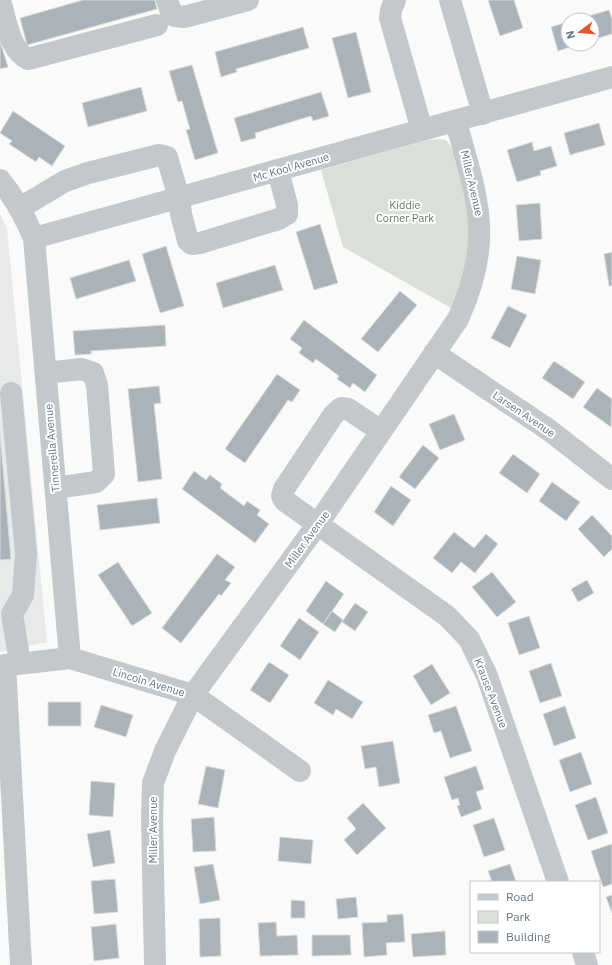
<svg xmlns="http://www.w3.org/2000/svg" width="612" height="965" font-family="'IBM Plex Sans',sans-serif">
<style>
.built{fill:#e8e9e9}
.green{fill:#dadfd7}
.building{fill:#aab3b9;stroke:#dcdcda}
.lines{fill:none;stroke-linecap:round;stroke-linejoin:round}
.minor{stroke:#c3c8cc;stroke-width:22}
.labels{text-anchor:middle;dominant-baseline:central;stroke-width:4;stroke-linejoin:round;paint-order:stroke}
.street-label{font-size:11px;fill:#657683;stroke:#fff}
.park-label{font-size:11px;fill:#687a64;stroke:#fff}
</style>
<rect width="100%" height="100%" fill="#fafaf8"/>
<path class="built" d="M0 214 7 229 47 642 0 652Z"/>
<path class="green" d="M439 139 446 140 454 151 470 211 469 266 451 308 343 247 321 170 427 140Z"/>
<path class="building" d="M83 0H155L157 9 27 45 20 18Z
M488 0H514L523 28 500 36Z
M609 10 612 19V34L592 40V20H575Z
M568 22V44H580L558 51 551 27Z
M303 27 309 48 236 69 237 72 221 77 215 52Z
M356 32 371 92 348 98 332 38Z
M0 41 8 67 0 69Z
M192 65 218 153 195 160 186 130 190 129 182 101 178 102 169 71Z
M141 87 147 111 88 127 82 103Z
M321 92 329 116 313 121 311 116 255 133 256 138 241 142 234 118Z
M13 111 65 146 52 166 39 157 36 162 9 144 12 141 0 133Z
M599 123 605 145 570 155 564 133Z
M532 142 534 151 551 146 557 166 540 171 541 175 517 182 507 150Z
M540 203 542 239 519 241 516 205Z
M320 224 338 283 314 290 296 232Z
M166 246 184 306 160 313 142 254Z
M612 252V286H609L604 254Z
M517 256 541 260 535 294 511 289Z
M129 260 136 281 76 299 70 278Z
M275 265 283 290 223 308 216 283Z
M400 291 417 305 378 352 361 339Z
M508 306 527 315 510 348 491 338Z
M304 320 377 375 365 392 353 383 350 388 337 379 339 376 316 359 313 363 299 353 302 348 290 339Z
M165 325 166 346 91 351V354L75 355 73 331Z
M554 361 585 382 573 399 542 378Z
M277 374 300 390 292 402 288 400 245 463 225 449Z
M159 386 161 403 154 404 162 479 138 482 128 389Z
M597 388 612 399 611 427 583 407Z
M454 414 465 440 440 450 429 424Z
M0 433 11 559 0 560Z
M423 445 439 458 415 489 399 477Z
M513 454 540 474 527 493 499 473Z
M194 471 206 480 210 475 222 484 220 488 244 506 247 501 260 510 257 515 269 524 255 543 182 489Z
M552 482 580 502 566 521 539 501Z
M391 486 411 500 393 526 374 512Z
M157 498 160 523 100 530 97 505Z
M592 515 612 536V549L604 557 578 529Z
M454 532 474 548 486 534 498 544 475 573 461 562 452 573 433 558Z
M217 554 235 567 225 580 231 583 221 596 219 594 181 643 162 628Z
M118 562 152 613 132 626 98 575Z
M492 572 516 602 497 617 472 587Z
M587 580 594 593 578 602 571 589Z
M326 581 344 594 323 624 306 611Z
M355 603 368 612 355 631 342 622Z
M332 611 343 620 335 632 323 624Z
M529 616 540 648 519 655 508 623Z
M299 618 319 632 300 660 280 646Z
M269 662 289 675 270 703 250 690Z
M551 663 562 696 540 703 529 671Z
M432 664 450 693 431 705 413 676Z
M328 680 363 702 352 719 336 709 333 715 314 703Z
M48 702H81V726H48Z
M101 705 133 715 126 737 94 727Z
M456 706 472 751 450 758 441 731 434 733 428 715Z
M565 706 576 738 554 746 543 714Z
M393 741 400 783 379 787 376 767 365 769 361 746Z
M581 752 592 784 570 792 559 760Z
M206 766 225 770 218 808 198 804Z
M476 766 484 789 476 792 482 809 461 817 457 806 460 805 458 798 452 800 444 777Z
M91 781 115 783 113 817 89 815Z
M596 797 608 833 588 840 575 805Z
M363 803 386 828 357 855 344 840 356 829 347 818Z
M214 817 216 851 193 852 191 819Z
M494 818 505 850 484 857 473 825Z
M110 830 115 863 93 867 87 834Z
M280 837 313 840 311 864 278 861Z
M612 844V884L603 887 591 851Z
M213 864 220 900 200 904 194 867Z
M510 864 516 882H492L488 871Z
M115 879 118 912 94 914 91 881Z
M612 895V913L606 897Z
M356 897 358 917 338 919 336 899Z
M291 900 305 901V918H291Z
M403 914 405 942 386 943 387 955 364 957 362 923 387 922V915Z
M220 918 221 956 200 957 199 919Z
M276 922 277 936 297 935 298 955 260 956 258 923Z
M116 924 119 958 94 961 91 927Z
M445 931 446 955 413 957 411 934Z
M312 935H350L351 955 312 956Z"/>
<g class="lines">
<path class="minor" d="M0 0C6 19 9 50 28 59L157 25
M167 0 170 9 175 16 184 17 248 0
M395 0 391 10 390 18 422 130
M450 0 483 114
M0 180C15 198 25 217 34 238L612 77
M20 208 65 181 88 173 159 155 167 157 179 198 181 214 188 241 192 244 200 243 279 219 287 214V205L278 171
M34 238 70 658
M434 353 549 430 612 479
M46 373 81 369 93 373 97 385 104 474 96 482 56 488
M11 393 26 554 23 595 12 614 20 663
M381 431 348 409 341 408 334 414 284 489 282 496 285 501 447 616 469 639 487 676 558 882
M5 665 21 965
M0 666 70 658 193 695 300 771
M583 952 587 965
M155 965 152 818 153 783 165 751 193 695 317 525 458 319C494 240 478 201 456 122"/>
</g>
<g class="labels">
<g class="street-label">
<text transform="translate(291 167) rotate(-16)">Mc Kool Avenue</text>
<text transform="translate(472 183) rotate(77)">Miller Avenue</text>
<text transform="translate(524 414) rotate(34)">Larsen Avenue</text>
<text transform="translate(52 448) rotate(-95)">Tinnerella Avenue</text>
<text transform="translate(307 539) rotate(-54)">Miller Avenue</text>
<text transform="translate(149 682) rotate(17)">Lincoln Avenue</text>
<text transform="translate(491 693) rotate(69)">Krause Avenue</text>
<text transform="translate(153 830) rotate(-90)">Miller Avenue</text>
</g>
<g class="park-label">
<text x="405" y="205">Kiddie<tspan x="405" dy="13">Corner Park</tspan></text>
</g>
</g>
<rect x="470" y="881" width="130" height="72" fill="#ffffff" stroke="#c1c8cd"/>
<rect x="478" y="894" width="20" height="6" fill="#c3c8cc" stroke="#c1c8cd"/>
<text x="506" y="901" font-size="12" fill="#657683">Road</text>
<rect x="478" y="911" width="20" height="12" fill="#dadfd7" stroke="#c1c8cd"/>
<text x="506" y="921" font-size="12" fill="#657683">Park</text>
<rect x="478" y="931" width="20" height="12" fill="#aab3b9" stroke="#c1c8cd"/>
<text x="506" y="941" font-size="12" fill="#657683">Building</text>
<g transform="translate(580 32) rotate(254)"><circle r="19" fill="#ffffff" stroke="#c1c8cd"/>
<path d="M0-3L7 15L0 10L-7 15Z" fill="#e4572e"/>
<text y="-6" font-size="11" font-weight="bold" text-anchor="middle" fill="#657683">N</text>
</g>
</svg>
